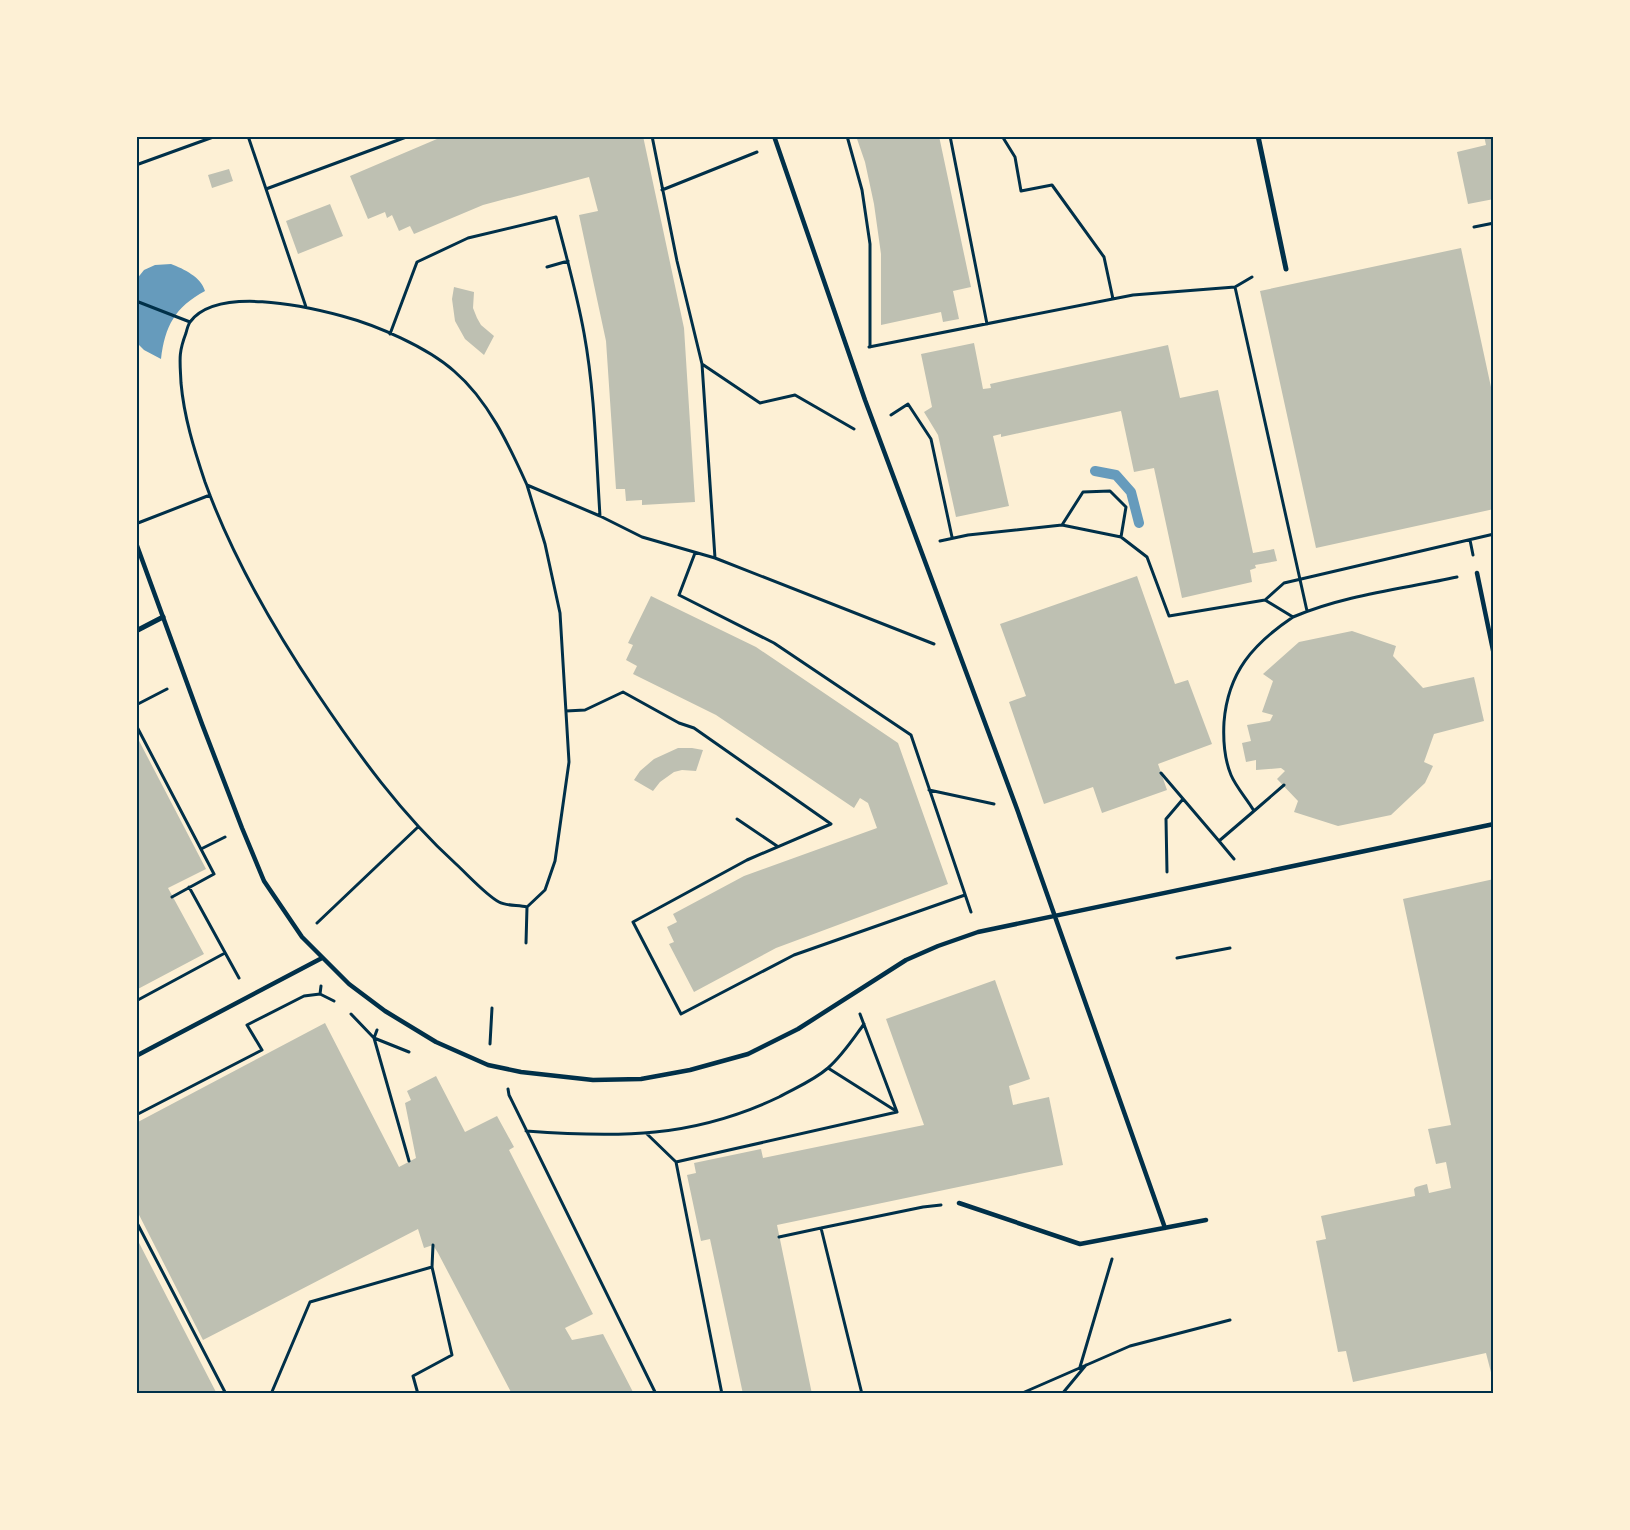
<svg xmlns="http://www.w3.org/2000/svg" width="1630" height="1530" font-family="'Golos Text',sans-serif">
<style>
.water{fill:#669bbc}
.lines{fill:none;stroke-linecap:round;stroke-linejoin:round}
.stream{stroke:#669bbc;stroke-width:10}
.building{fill:#bec0b2}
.path{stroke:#003049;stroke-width:3}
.pedestrian{stroke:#003049;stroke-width:4.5}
.minor{stroke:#003049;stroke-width:5}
.neatline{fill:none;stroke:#003049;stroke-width:2}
</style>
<rect width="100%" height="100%" fill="#fdf0d5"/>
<path class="water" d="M171 264C184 269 201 277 205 291 175 307 165 326 161 359L144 350 136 342V280L144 270 155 265Z"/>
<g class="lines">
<path class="stream" d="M1095 471 1116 475 1131 492 1139 523"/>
</g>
<path class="building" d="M444 136H643L684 328 695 502 642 505V500L626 501 625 489H616L606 341 579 215 598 211 589 177 483 205 414 234 410 226 399 231 392 215 387 218 385 212 368 219 350 176Z
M856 136H939L971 287 953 291 959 319 943 322 941 312 881 325V254L874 204 865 162Z
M1484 136H1494V199L1468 204 1457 152 1486 145Z
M229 169 233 181 212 188 208 175Z
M330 204 343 236 298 254 286 221Z
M1461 248 1494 401V509L1316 548 1260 291Z
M454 287 474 292 473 308 477 318 481 325 494 336 484 355 465 339 455 321 452 299Z
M974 343 983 389 991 388 990 384 1168 345 1180 398 1218 390 1253 553 1274 549 1277 561 1255 565 1256 568 1250 570 1252 582 1182 598 1154 468 1134 472 1121 411 1001 437V434L993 436 1009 506 956 517 938 435 924 412 932 407 921 354Z
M1137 576 1175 684 1188 680 1212 744 1158 764 1167 790 1102 813 1093 787 1044 804 1009 702 1026 696 1000 624Z
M651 596 756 647 898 743 948 884 776 948 694 992 669 944 674 942 667 927 677 922 673 914 744 876 877 828 868 803 860 798 854 808 716 715 633 674 637 666 626 660 633 645 628 643Z
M1352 631 1396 646 1393 656 1423 688 1474 677 1484 721 1434 734 1424 762 1433 766 1425 783 1391 815 1338 826 1294 812 1298 801 1277 779 1285 771 1281 768 1256 770V760L1246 762 1242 743 1251 741 1247 725 1270 721 1273 715 1262 712 1273 681 1263 674 1299 642Z
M136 735 206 869 168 888 204 954 136 990Z
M678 748H692L703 750 696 771 682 770 674 772 660 782 653 791 634 780 640 771 654 759Z
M1494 879V1384L1486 1353 1353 1382 1346 1351 1338 1352 1316 1241 1326 1239 1321 1216 1415 1196 1414 1189 1416 1187 1427 1184 1429 1193 1451 1188 1446 1162 1436 1164 1428 1129 1451 1125 1403 899Z
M995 980 1030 1079 1009 1086 1013 1105 1049 1097 1063 1165 777 1225 812 1394H743L710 1239 701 1241 687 1175 696 1173 694 1163 761 1149 763 1158 924 1125 886 1019Z
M325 1023 399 1167 416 1158 405 1103 411 1100 407 1091 436 1076 465 1132 497 1116 514 1147 509 1150 593 1314 565 1328 572 1340 603 1334 634 1394H512L438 1253 433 1245 424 1248 418 1229 203 1340 136 1209V1123Z
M136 1237 217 1394H136Z"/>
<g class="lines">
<path class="path" d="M248 136 306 307
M652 136 677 261 702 364 715 558
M847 136 862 190 870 244V347
M950 136 987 324
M1002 136 1015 157 1021 191 1052 185 1104 257 1113 299
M136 165 216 136
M266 189 409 136
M662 190 757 152
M1474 227 1494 223
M547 267 568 261
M1235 287 1307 611
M136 301 190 322
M390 334 417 262 468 238 556 217C566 255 577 294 584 333 595 393 596 455 600 516
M869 347 1133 295 1235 287 1252 277
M702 364 760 403 795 395 854 429
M891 415 908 404 931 439 952 537
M527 485 545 544 560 613 569 762 555 861 545 890 527 907C518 905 506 906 499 902 486 895 468 875 456 864 401 814 358 754 317 693 272 626 232 557 205 482 194 449 184 417 181 383 180 360 178 354 186 333 187 329 188 325 190 322 217 286 305 306 342 316 376 325 427 347 454 371 488 400 509 445 527 485L600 516 642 537 715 558 934 644
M138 523 210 495
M1062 525 1083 492 1110 491 1126 507 1121 537
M1470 540 1473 555
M940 541 968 535 1062 525 1121 537 1147 557 1169 616 1265 600 1284 583 1494 534
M695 553 679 595 774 643 911 735 971 912
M1293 617C1345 595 1402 589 1457 577
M136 705 167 689
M566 711 585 710 623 692 679 723 694 728 831 824 747 860 633 922 681 1014 794 955 965 895
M136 725 214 874 172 897
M1161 773 1219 841
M929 790 994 804
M1254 811 1284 785
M737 819 777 846
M201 849 225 837
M1234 859 1219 841 1254 811C1247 799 1236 787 1231 775 1224 758 1223 740 1224 722 1228 672 1253 644 1293 617L1265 600
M1167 872 1166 819 1183 799
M189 887 239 978
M317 923 418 827
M526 943 527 907
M1177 958 1230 948
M321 986 320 994 334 1001
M136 1001 225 953
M351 1014 374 1038 409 1052
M860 1014 897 1112
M377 1030 374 1038 409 1161
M490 1044 492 1008
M828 1068 896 1111
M508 1089 509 1095 656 1394
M136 1115 262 1050 247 1025 304 996 320 994
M526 1131C619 1138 693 1138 779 1097 795 1088 813 1081 828 1068 842 1056 853 1039 864 1024
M646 1133 676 1162
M136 1221 226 1394
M779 1237 821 1228
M1080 1367 1112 1259
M271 1394 310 1302 432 1267 433 1245
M418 1394 413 1376 452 1355 432 1267
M722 1394 676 1162 897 1112
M862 1394 821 1228 923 1207 941 1205
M1020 1394 1130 1346 1230 1320
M1062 1394 1086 1365"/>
<path class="pedestrian" d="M774 136 865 400 1017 809 1165 1228
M136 543 202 724 242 828 264 881 302 937 349 984 385 1011 436 1042 488 1065 521 1072 593 1080 641 1079 690 1070 748 1054 798 1029 906 960 938 946 978 932 1494 824
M1477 573 1494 655
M136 1056 322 958
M959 1203 1080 1244 1206 1220"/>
<path class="minor" d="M1258 136 1286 269
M136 631 163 617"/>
</g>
<rect width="1630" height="1530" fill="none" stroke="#fdf0d5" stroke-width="275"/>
<rect x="138" y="138" width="1354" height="1254" class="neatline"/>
</svg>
